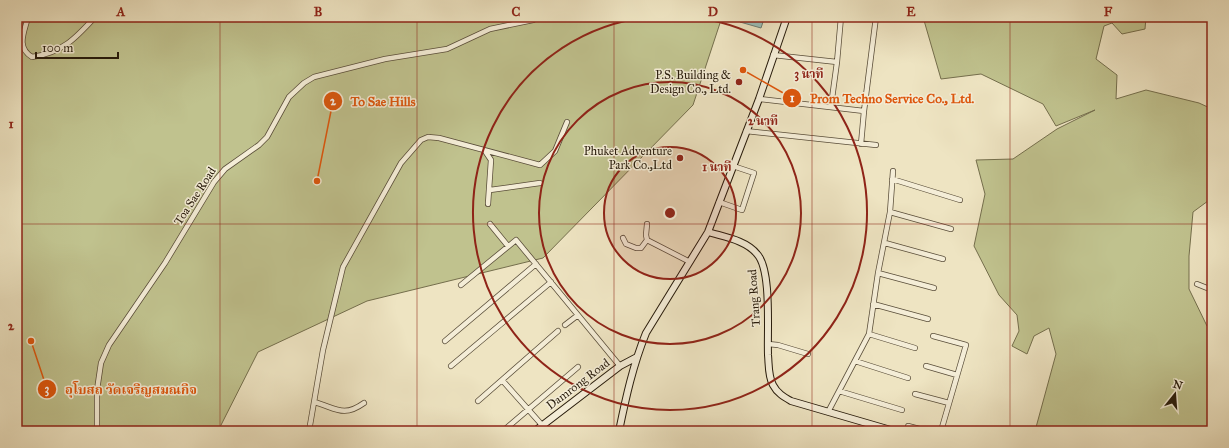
<svg xmlns="http://www.w3.org/2000/svg" width="1229" height="448" font-family="'IM FELL Great Primer','Noto Serif Thai',serif">
<style>
.green{fill:#c0c28e;stroke:#746e4c}
.water{fill:#9abeb8;stroke:#6c7d73}
.lines{fill:none;stroke-linecap:round;stroke-linejoin:round}
.street-casing{stroke:#594d39;stroke-width:6}
.secondary-casing{stroke:#271b0b;stroke-width:8}
.street{stroke:#f4edd7;stroke-width:4.5}
.secondary{stroke:#f4edd7;stroke-width:6}
.grid{fill:none;stroke:#8f2418;stroke-width:1;stroke-opacity:0.55}
.ring{fill:none;stroke:#8f2418;stroke-width:2}
.poi-dot{fill:#8f2418;stroke:#f4edd7;stroke-width:1.5}
.labels{text-anchor:middle;dominant-baseline:central;stroke-width:3;stroke-linejoin:round;paint-order:stroke}
.poi-label{font-size:12px;fill:#271b0b;stroke:#f4edd7;text-anchor:end}
.street-label{font-size:12px;fill:#271b0b;stroke:#f4edd7}
.centre{fill:#8f2418;stroke:#f4edd7;stroke-width:2}
.ring-label{font-size:12px;text-anchor:middle;font-weight:bold;fill:#8f2418;stroke:#f4edd7;stroke-width:3;stroke-linejoin:round;paint-order:stroke}
.leader{fill:none;stroke:#de560c;stroke-width:1.5}
.callout-dot{fill:#de560c;stroke:#f4edd7;stroke-width:1.5}
.mark-label{font-size:12px;text-anchor:middle;font-weight:bold;fill:#fff}
.callout-label{font-size:13px;text-anchor:middle;font-weight:bold;fill:#de560c;stroke:#f4edd7;stroke-width:3;stroke-linejoin:round;paint-order:stroke}
.neatline{fill:none;stroke:#8f2418;stroke-width:1.5}
.grid-label{font-size:13px;text-anchor:middle;font-weight:bold;fill:#8f2418}
</style>
<rect width="100%" height="100%" fill="#eee4c2"/>
<filter id="stains"><feTurbulence type="fractalNoise" baseFrequency=".005" numOctaves="4"/><feColorMatrix values="0 0 0 0 .2 0 0 0 0 .09 0 0 0 0 .02 0 0 0 .5 -.17"/></filter>
<radialGradient id="worn" r=".72"><stop offset=".6" stop-color="#630" stop-opacity="0"/><stop offset="1" stop-color="#630" stop-opacity=".3"/></radialGradient>
<path class="green" d="M17 17H722L693 105 543 258 367 301 258 352 218 431H17Z
M923 17H1146L1145 29 1122 34 1112 23 1104 26 1096 59 1117 75 1116 99 1146 90 1199 103 1212 109V198L1193 212 1189 256V289L1207 326H1212V431H1035L1056 354 1049 328 1034 336 1027 354 1012 346 1019 331 1017 315 999 295 974 246 985 194 976 160 1013 159 1057 129 1095 110 1056 126 1043 104 981 74 941 79Z"/>
<path class="water" d="M741 17 763 22 761 28 740 22Z"/>
<g class="lines">
<g class="street-casing">
<path id="street" d="M28 17C24 33 16 47 32 57 62 53 76 38 95 17
M773 55 837 62
M759 99 864 111
M831 106 837 62 841 17
M746 131 876 145
M861 144 864 111 876 17
M485 151 491 160 488 204
M892 179 960 200
M490 190 540 183
M719 202 742 210 754 173 733 166
M890 212 951 229
M490 224 508 246
M647 224 646 235 647 240
M1212 229V230
M623 238 626 244 636 248H641L647 240 690 262
M885 243 943 259
M878 273 934 288
M1197 284 1212 290
M461 285 516 240 620 366
M873 304 928 319
M565 325 578 315
M869 334 915 348
M933 336 966 345 941 431
M445 341 536 264
M768 344 778 345 808 354
M855 361 908 378
M451 366 551 282
M926 366 957 375
M502 380 542 425
M839 391 902 410
M915 394 949 403
M478 401 558 331
M314 402C336 408 343 418 364 403
M828 412 869 334 878 273 890 212 893 171
M908 426 927 431
M97 431V390L101 363 109 345 165 263 214 182 225 169 259 145 267 137 289 97 304 83 314 77 385 59 447 49 490 29 533 20 539 17
M309 431 323 350 343 267 401 163 421 140 428 137 439 138 540 165 555 151 567 122
M503 431 578 367"/>
</g>
<g class="secondary-casing">
<path id="secondary" d="M708 232C724 237 746 240 757 254 772 270 767 332 768 355 769 365 768 376 773 385 777 393 784 397 791 401L894 431
M535 431 620 366 637 357
M619 431C626 397 633 365 646 333L708 232 759 99 787 17"/>
</g>
<use href="#street" class="street"/>
<use href="#secondary" class="secondary"/>
</g>
<path class="grid" d="M220 17V431M417 17V431M614 17V431M812 17V431M1010 17V431M17 224H1212"/>
<circle cx="670" cy="213" r="66" fill="#8f2418" fill-opacity=".12"/>
<g class="ring">
<circle cx="670" cy="213" r="66"/>
<circle cx="670" cy="213" r="131"/>
<path d="M691 17A197 197 0 1 1 649 17"/>
</g>
<g class="poi-dot">
<circle cx="739" cy="82" r="4"/>
<circle cx="680" cy="158" r="4"/>
</g>
<g class="labels">
<g class="poi-label">
<text x="731" y="75">P.S. Building &amp;<tspan x="731" dy="14">Design Co., Ltd.</tspan></text>
<text x="672" y="151">Phuket Adventure<tspan x="672" dy="14">Park Co.,Ltd</tspan></text>
</g>
<g class="street-label">
<text transform="translate(195 196) rotate(-57)">Toa Sae Road</text>
<text transform="translate(754 298) rotate(-94)">Trang Road</text>
<text transform="translate(578 384) rotate(-37)">Damrong Road</text>
</g>
</g>
<circle cx="670" cy="213" r="6" class="centre"/>
<g class="ring-label">
<text x="809" y="78">3 นาที</text>
<text x="763" y="125">2 นาที</text>
<text x="717" y="171">1 นาที</text>
</g>
<path class="leader" d="M743 70L792 98M317 181L333 101M31 341L47 389"/>
<g class="callout-dot">
<circle cx="743" cy="70" r="4"/>
<circle cx="317" cy="181" r="4"/>
<circle cx="31" cy="341" r="4"/>
<circle cx="792" cy="98" r="10"/>
<circle cx="333" cy="101" r="10"/>
<circle cx="47" cy="389" r="10"/>
</g>
<g class="mark-label">
<text x="792" y="102">1</text>
<text x="333" y="105">2</text>
<text x="47" y="393">3</text>
</g>
<g class="callout-label">
<text x="892" y="103">Prom Techno Service Co., Ltd.</text>
<text x="383" y="106">To Sae Hills</text>
<text x="131" y="394">อุโบสถ วัดเจริญสมณกิจ</text>
</g>
<rect width="1229" height="448" fill="none" stroke="#eee4c2" stroke-width="44"/>
<g transform="translate(1175 394) rotate(17)" stroke="#f4edd7" stroke-width="3" paint-order="stroke">
<path d="M0-3L7 15L0 10L-7 15Z" fill="#271b0b"/>
<text y="-6" font-size="11" font-weight="bold" text-anchor="middle" fill="#271b0b">N</text>
</g>
<path d="M36 52v6h82v-6" fill="none" stroke="#271b0b" stroke-width="2"/>
<text x="42" y="52" font-size="12" fill="#271b0b" stroke="#f4edd7" stroke-width="3" paint-order="stroke">100 m</text>
<rect x="22" y="22" width="1185" height="404" class="neatline"/>
<g class="grid-label">
<text x="121" y="16">A</text>
<text x="318" y="16">B</text>
<text x="516" y="16">C</text>
<text x="713" y="16">D</text>
<text x="911" y="16">E</text>
<text x="1108" y="16">F</text>
<text x="11" y="128">1</text>
<text x="11" y="330">2</text>
</g>
<rect width="100%" height="100%" filter="url(#stains)"/>
<rect width="100%" height="100%" fill="url(#worn)"/>
</svg>
